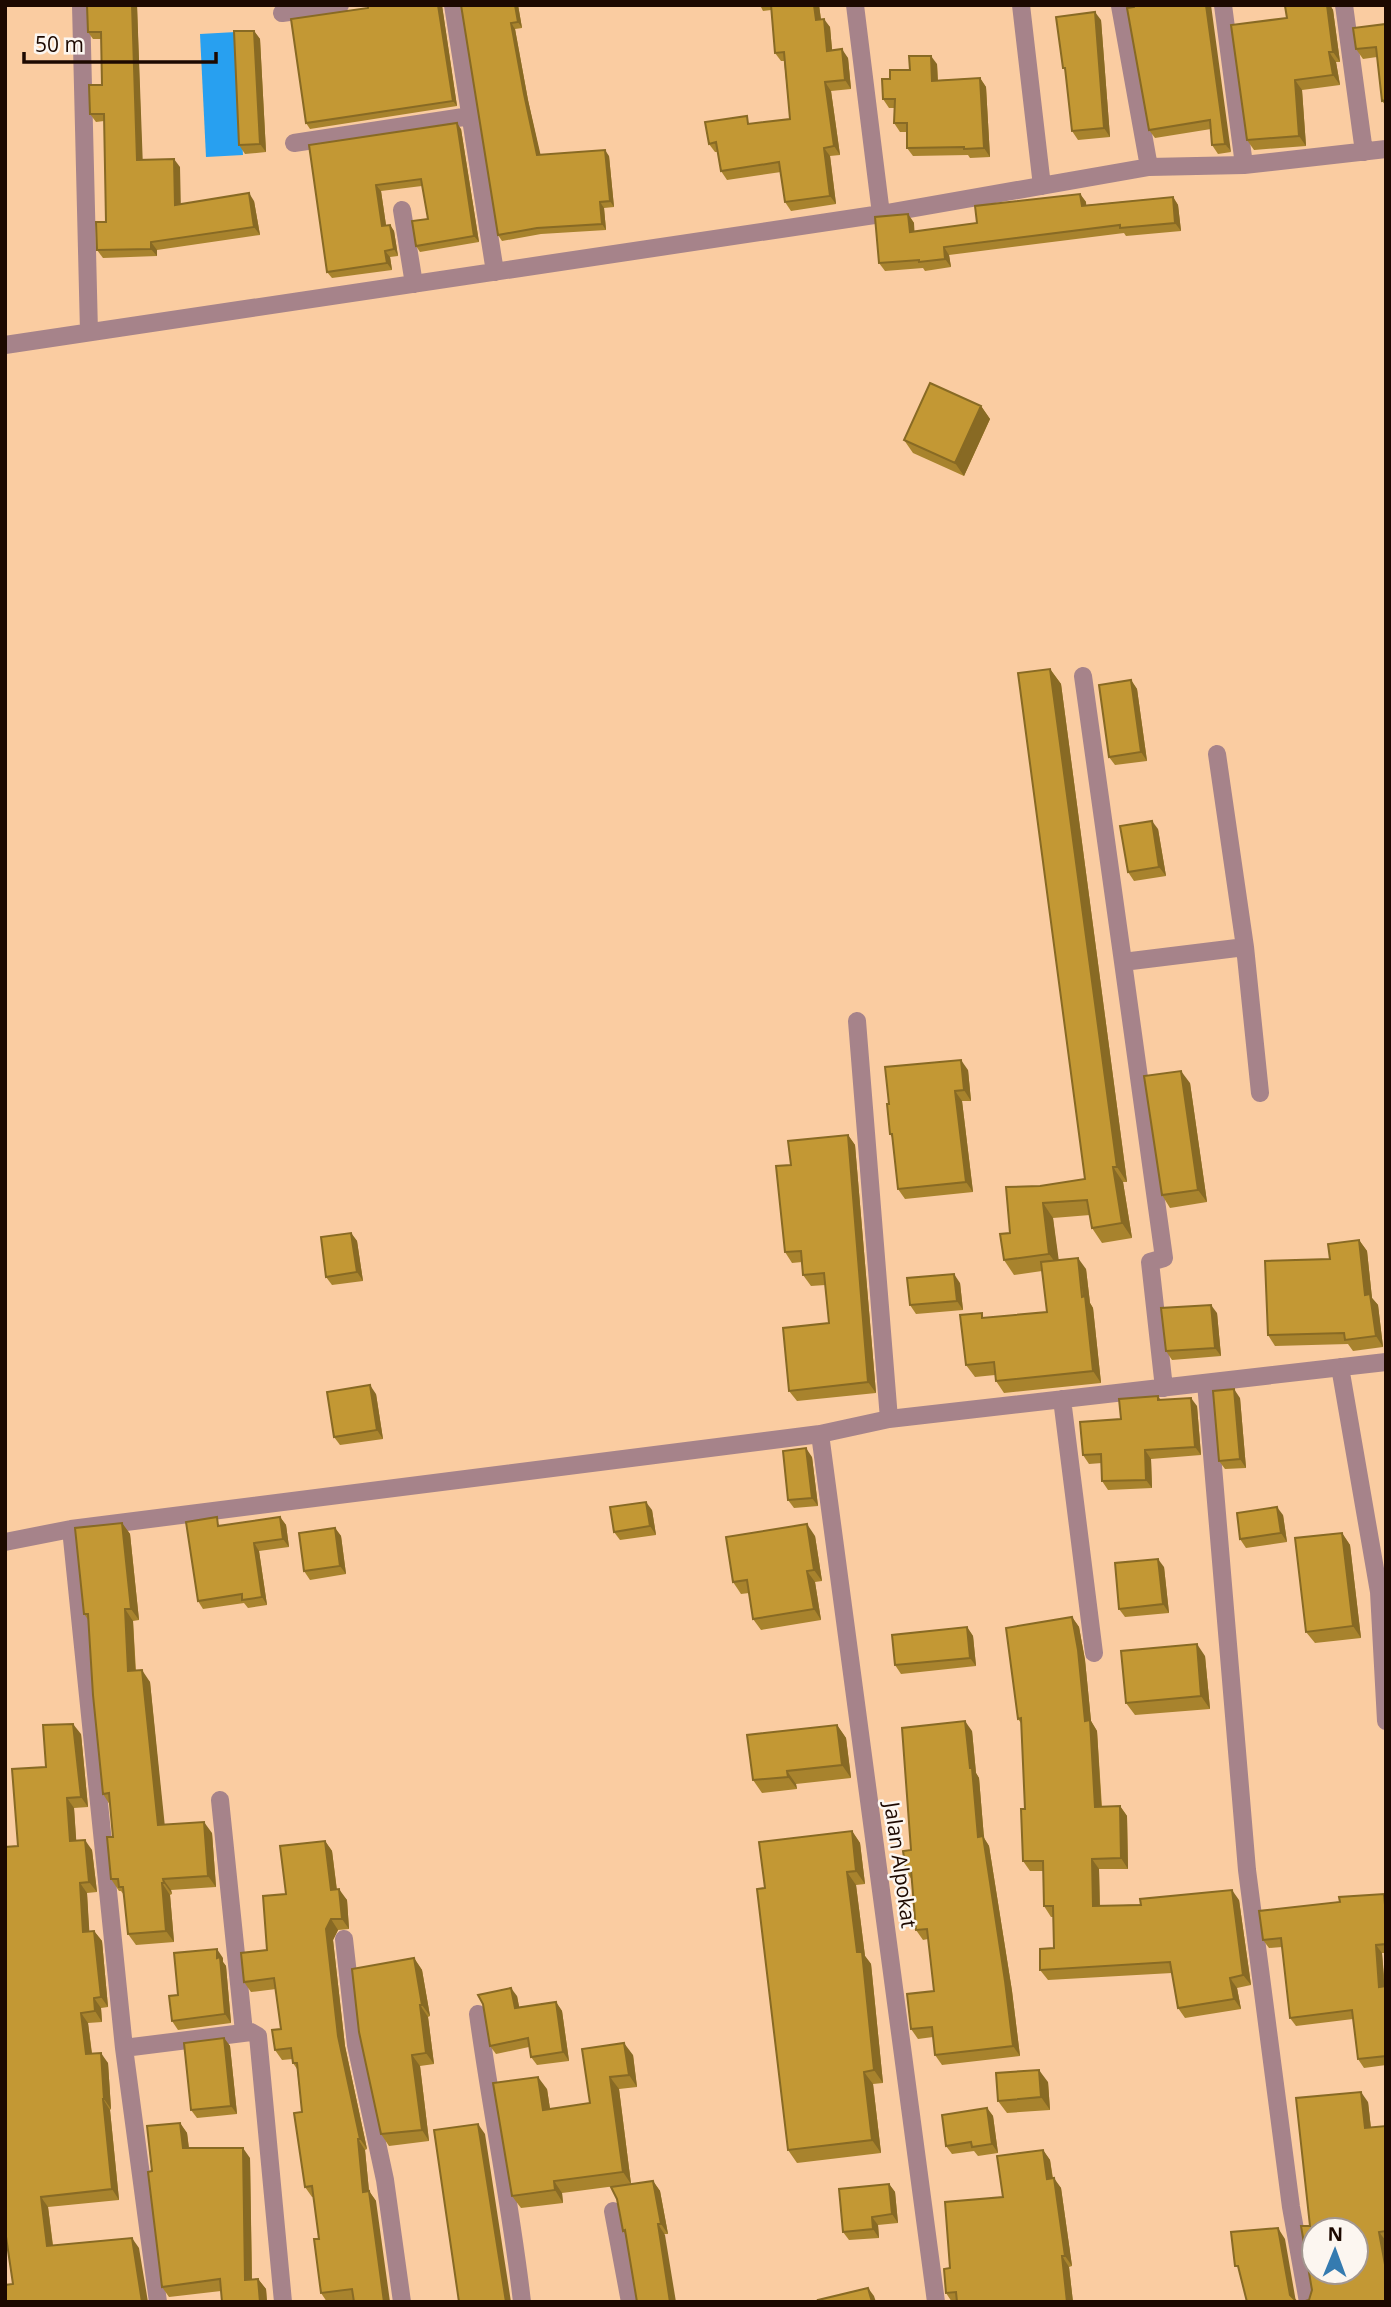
<svg xmlns="http://www.w3.org/2000/svg" width="1391" height="2307" font-family="'Open Sans',sans-serif">
<style>
.water{fill:#28a0f0}
.lines{fill:none;stroke-linecap:round;stroke-linejoin:round}
.minor{stroke:#a6838a;stroke-width:18}
.wall{fill:#a8832d}
.shaded-wall{fill:#886a24}
.building{fill:#c39834;stroke:#886a24;stroke-width:2;fill-rule:evenodd}
.labels{text-anchor:middle;dominant-baseline:central;stroke-width:5;stroke-linejoin:round;paint-order:stroke}
.street-label{font-size:21px;fill:#1d0900;stroke:#fcf6f0}
</style>
<rect width="100%" height="100%" fill="#facca1"/>
<path class="water" d="M236 32 243 155 206 157 200 34Z"/>
<g class="lines">
<path class="minor" d="M81 5 89 332
M453 5 495 272
M855 5 881 214
M1021 5 1042 186
M1223 5 1244 165
M1344 5 1364 152
M1120 6 1149 167
M282 13 340 5
M294 143 470 116
M402 210 414 284
M5 345 881 214 1149 167 1244 165 1386 149
M1083 676 1123 962
M1245 947 1260 1093
M857 1021 889 1419
M1340 1367 1379 1592 1386 1721
M1206 1383 1247 1870 1291 2207 1308 2302
M1164 1388 1150 1262 1164 1258 1123 962 1245 947 1217 754
M1062 1399 1094 1653
M820 1434 936 2302
M71 1529 124 2048 158 2302
M5 1542 71 1529 820 1434 889 1419 1386 1362
M220 1800 244 2032
M344 1939 356 2045 385 2180 402 2302
M478 2014C491 2110 511 2205 522 2302
M124 2048 251 2032 258 2036 283 2302
M613 2211 630 2302"/>
</g>
<path class="wall" d="M87 5H137L142 160 180 167V204L254 201 260 235 157 250V256L103 258 97 250 106 222 104 121 96 122 90 114 102 85 101 39H93L88 32Z
M461 5H518L522 28 515 29 528 100 540 155 609 156 614 207 604 208 606 230 541 234 502 241 498 235Z
M760 5H819L821 19 830 27 832 50 848 58 851 89 831 91 840 155 830 156 836 204 791 211 785 202 781 172 727 180 721 171 718 152H715L709 144 752 124 790 119 784 61H781L775 53 771 10 763 11Z
M1327 5H1330L1333 10 1340 62H1336L1340 85 1302 90 1306 146 1254 150 1247 140 1287 18Z
M442 6 457 106 310 129 306 123 368 8Z
M1134 7 1231 152 1218 154 1212 145 1211 129 1155 138 1149 130Z
M1101 20 1110 137 1078 140 1072 131 1066 71 1063 68Z
M1386 24V106L1382 101 1377 57 1363 59 1356 49Z
M254 31 260 39 266 152 245 154 239 145Z
M937 64 938 80 980 78 986 87 990 157 970 158 968 155 913 156 907 148V132H900L894 123V108H889L883 99 890 79 910 70Z
M461 129 479 242 420 252 416 246 428 219 422 186 381 191 386 225H390L394 231 398 256 390 257 392 270 332 278 327 272 309 145Z
M1080 194 1086 202V205L1173 197 1178 205 1181 231 1126 236 1124 233 949 255 951 267 925 271 923 268 885 271 879 263 908 214 914 223V232L977 223Z
M981 406 990 419 964 476 913 453 904 440Z
M1050 669 1061 684 1127 1182H1123L1132 1238 1102 1243 1092 1228 1090 1215 1053 1218 1058 1260 1086 1269 1090 1303 1093 1308 1101 1383 1004 1393 996 1381 995 1375 975 1377 966 1365 985 1318 1047 1312 1042 1271 1014 1275 1004 1260 1010 1233 1040 1186 1085 1179Z
M1131 680 1137 689 1147 761 1115 765 1109 757Z
M1158 829 1166 876 1134 881 1128 872Z
M968 1070 971 1101H962L973 1192 905 1199 898 1189 892 1137 890 1134 889 1104Z
M1190 1083 1207 1202 1170 1208 1162 1195Z
M848 1135 855 1145 876 1393 797 1401 789 1391 829 1323 825 1285 811 1286 803 1275 802 1262 792 1263 785 1252 791 1165Z
M351 1233 357 1241 363 1281 332 1285 326 1277Z
M1359 1240 1367 1251 1372 1298 1378 1305 1383 1347 1353 1351 1348 1344 1275 1346 1268 1335 1330 1259Z
M960 1283 963 1310 916 1314 910 1305Z
M1217 1313 1221 1356 1172 1360 1166 1351Z
M376 1394 383 1439 340 1445 334 1437Z
M1158 1396 1161 1400 1197 1406 1201 1455 1151 1459 1152 1488 1108 1490 1102 1481V1463L1089 1464 1083 1455 1121 1419Z
M1240 1398 1246 1468 1225 1469 1219 1461Z
M812 1457 818 1506 794 1508 788 1500Z
M652 1510 656 1535 620 1540 614 1532Z
M1283 1515 1287 1542 1246 1548 1240 1539Z
M280 1517 286 1525 289 1547 259 1551 267 1605 248 1608 244 1603 203 1609 198 1601 222 1526Z
M122 1523 130 1534 139 1620 133 1621 136 1671 150 1682 164 1825 212 1833 216 1887 171 1890 172 1894 170 1895 174 1942 136 1945 128 1934 124 1895 121 1891H119L111 1879 113 1837 110 1805 103 1794 89 1621 84 1614Z
M335 1528 341 1536 346 1574 310 1580 304 1571Z
M1342 1533 1350 1545 1361 1638 1315 1643 1306 1632Z
M815 1536 822 1581 815 1582 821 1620 761 1630 753 1619 749 1593 741 1594 733 1582Z
M1164 1567 1169 1613 1125 1617 1119 1609Z
M1072 1617 1079 1627 1085 1660 1091 1721 1097 1731 1102 1807 1120 1806 1127 1816 1128 1869H1099L1100 1906 1239 1900 1251 1985 1237 1988 1241 2009 1185 2018 1178 2008 1172 1973 1048 1980 1040 1970 1054 1948V1917H1051L1044 1906 1043 1871H1030L1023 1861 1025 1809 1021 1723 1018 1719Z
M967 1627 973 1636 976 1666 901 1674 895 1665Z
M1205 1656 1210 1709 1135 1715 1126 1703Z
M837 1725 846 1738 851 1778 796 1784 797 1789 762 1793 753 1780Z
M972 1731 976 1773 979 1778 984 1838 989 1846 1012 1991 1020 2056 942 2065 935 2055 933 2037 918 2039 911 2029 934 1991 928 1939 923 1940 916 1930 912 1880 906 1871 911 1850Z
M81 1734 88 1807 74 1808 76 1840 92 1850 97 1892 87 1893 89 1932 94 1931 102 1941 108 2007 101 2008 102 2022 88 2023 92 2053 108 2063 111 2109 110 2110 119 2200 48 2207 53 2245 139 2248 13 2284 18 1846 46 1767Z
M852 1831 860 1843 865 1884 856 1885 865 1956 871 1964 883 2083 873 2084 881 2153 797 2163 788 2150 765 1888Z
M325 1841 332 1851 337 1890 347 1900 349 1929 338 1930 333 1940 345 2046 367 2149 365 2150 369 2191 376 2201 353 2300 341 2302H327L321 2293 319 2239 314 2197H312L305 2187 302 2112 297 2069 293 2063V2059L282 2060 275 2050 281 2029 276 1989 251 1992 244 1982 267 1950 286 1894Z
M1384 1894 1386 1896V1953H1382L1385 1986H1386V2065L1364 2068 1358 2059 1353 2019 1296 2026 1290 2018 1282 1947 1269 1948 1263 1940 1340 1902Z
M223 1958V1962L226 1966 231 2023 178 2030 172 2021 178 1995Z
M414 1958 422 1970 430 2016 428 2017 434 2064 420 2066 429 2141 389 2146 381 2134Z
M517 1996 519 2007 556 2002 562 2011 569 2061 537 2065 531 2057 529 2047 496 2054 490 2046Z
M224 2038 230 2046 237 2114 197 2118 191 2110Z
M582 2049 633 2055 637 2087 619 2089 631 2184 562 2193 563 2203 521 2208 512 2196 547 2089 550 2109 590 2103Z
M1048 2082 1050 2110 1007 2113 998 2101Z
M1368 2102 1371 2128 1386 2126V2302L1309 2300 1312 2290 1310 2226Z
M987 2108 993 2116 998 2153 978 2156 974 2151 952 2154 946 2146Z
M180 2123 187 2133 189 2148 250 2158 252 2279H258L266 2289 267 2302H222L221 2291 169 2297 162 2287 152 2171Z
M1043 2150 1050 2160 1053 2178 1061 2188 1072 2266 1069 2267 1073 2302H952L946 2293 950 2268 1003 2197Z
M653 2181 660 2191 668 2234 626 2235 623 2231Z
M889 2184 895 2192 898 2223 878 2225 879 2238 849 2240 843 2232Z"/>
<path class="shaded-wall" d="M132 5H137L143 168 137 160Z
M438 5H442L457 106 453 101Z
M515 5H518L522 28 518 22Z
M814 5H819L822 28 816 20Z
M1206 5H1211L1231 152 1225 144Z
M1327 5H1330L1333 10 1340 62 1333 52Z
M1095 12 1101 20 1110 137 1104 128Z
M824 19 830 27 833 60 827 51Z
M511 23 515 29 528 100 542 161 537 155 524 94Z
M254 31 260 39 266 152 260 144Z
M842 49 848 58 851 89 845 80Z
M1329 52 1336 62 1340 85 1333 75Z
M931 56 937 64 938 89 932 81Z
M980 78 986 87 990 157 984 148Z
M1295 80 1302 90 1306 146 1299 136Z
M825 82 831 91 840 155 834 146Z
M457 123 461 129 479 242 474 236Z
M824 148 830 156 836 204 830 196Z
M605 150 609 156 614 207 610 201Z
M174 159 180 167 181 212 175 205Z
M376 185 381 191 387 232 382 226Z
M249 193 254 201 260 235 254 227Z
M1080 194 1086 202 1087 214 1082 206Z
M1173 197 1178 205 1181 231 1175 223Z
M600 202 604 208 606 230 602 224Z
M908 214 914 223 915 240 910 232Z
M390 225 394 231 398 256 394 249Z
M151 242 157 250V256L151 249Z
M944 247 949 255 951 267 945 259Z
M385 251 390 257 392 270 387 263Z
M981 406 990 419 964 476 955 463Z
M1050 669 1061 684 1127 1182 1117 1167Z
M1131 680 1137 689 1147 761 1141 752Z
M1152 821 1158 829 1166 876 1159 867Z
M961 1060 968 1070 971 1101 964 1090Z
M1181 1071 1190 1083 1207 1202 1198 1190Z
M955 1091 962 1101 973 1192 966 1182Z
M848 1135 855 1145 876 1393 868 1382Z
M1113 1167 1123 1182 1132 1238 1122 1223Z
M1043 1203 1053 1218 1060 1269 1049 1254Z
M351 1233 357 1241 363 1281 357 1272Z
M1359 1240 1367 1251 1372 1298 1378 1305 1383 1347 1376 1336 1365 1295Z
M1078 1258 1086 1269 1090 1303 1093 1308 1101 1383 1093 1371Z
M954 1274 960 1283 963 1310 957 1301Z
M1211 1305 1217 1313 1221 1356 1215 1348Z
M370 1385 376 1394 383 1439 377 1430Z
M1234 1389 1240 1398 1246 1468 1240 1459Z
M1191 1398 1197 1406 1201 1455 1195 1447Z
M806 1448 812 1457 818 1506 812 1498Z
M1145 1450 1151 1459 1152 1488 1146 1480Z
M646 1502 652 1510 656 1535 650 1526Z
M1277 1507 1283 1515 1287 1542 1281 1533Z
M280 1517 286 1525 289 1547 283 1539Z
M122 1523 130 1534 139 1620 131 1609Z
M807 1524 815 1536 822 1581 814 1570Z
M335 1528 341 1536 346 1574 340 1566Z
M1342 1533 1350 1545 1361 1638 1353 1626Z
M254 1543 259 1551 267 1605 262 1597Z
M1158 1559 1164 1567 1169 1613 1163 1604Z
M807 1571 815 1582 821 1620 814 1609Z
M125 1609 133 1621 136 1683 128 1671Z
M1072 1617 1079 1627 1085 1660 1091 1721 1097 1731 1102 1817 1095 1807Z
M967 1627 973 1636 976 1666 970 1658Z
M1197 1644 1205 1656 1210 1709 1201 1696Z
M142 1670 150 1682 166 1837 158 1825Z
M965 1721 972 1731 976 1773 979 1778 984 1838 989 1846 1012 1991 1020 2056 1013 2046 978 1837Z
M73 1724 81 1734 88 1807 81 1797Z
M837 1725 846 1738 851 1778 842 1765Z
M787 1771 796 1784 797 1789 788 1777Z
M67 1798 74 1808 77 1851 70 1841Z
M1120 1806 1127 1816 1128 1869 1121 1858Z
M204 1822 212 1833 216 1887 208 1876Z
M852 1831 860 1843 865 1884 856 1871Z
M85 1840 92 1850 97 1892 89 1882Z
M325 1841 332 1851 338 1900 331 1890Z
M1092 1859 1099 1869 1100 1917 1093 1906Z
M847 1872 856 1885 865 1956 871 1964 883 2083 874 2070 857 1952Z
M163 1879 171 1890 172 1894 164 1883Z
M80 1883 87 1893 90 1942 83 1932Z
M162 1883 170 1895 174 1942 166 1931Z
M339 1889 347 1900 349 1929 342 1919Z
M1232 1890 1239 1900 1251 1985 1243 1975Z
M331 1919 338 1930 333 1940 345 2046 367 2149 360 2139 338 2036 326 1929Z
M94 1931 102 1941 108 2007 101 1997Z
M1376 1945 1382 1953 1385 1996 1379 1987Z
M217 1949 223 1958V1962L226 1966 231 2023 225 2014Z
M414 1958 422 1970 430 2016 422 2005Z
M1230 1978 1237 1988 1241 2009 1234 1999Z
M511 1988 517 1996 521 2016 515 2008Z
M94 1998 101 2008 102 2022 95 2011Z
M556 2002 562 2011 569 2061 563 2052Z
M420 2005 428 2017 434 2064 426 2053Z
M81 2013 88 2023 93 2064 86 2054Z
M224 2038 230 2046 237 2114 231 2106Z
M624 2043 633 2055 637 2087 629 2075Z
M101 2053 108 2063 111 2109 104 2099Z
M412 2055 420 2066 429 2141 422 2130Z
M1039 2070 1048 2082 1050 2110 1041 2097Z
M864 2072 873 2084 881 2153 872 2140Z
M538 2077 547 2089 552 2122 543 2110Z
M610 2077 619 2089 631 2184 623 2172Z
M1361 2092 1368 2102 1372 2138 1365 2128Z
M103 2099 110 2110 119 2200 112 2189Z
M987 2108 993 2116 998 2153 992 2144Z
M180 2123 187 2133 190 2158 183 2148Z
M478 2124 485 2134 511 2302H506Z
M358 2139 365 2150 369 2191 376 2201 390 2302H384L363 2192Z
M243 2148 250 2158 252 2290 245 2280Z
M1043 2150 1050 2160 1054 2189 1047 2179Z
M1054 2178 1061 2188 1072 2266 1065 2256Z
M554 2181 562 2193 563 2203 555 2190Z
M653 2181 660 2191 668 2234 661 2224Z
M889 2184 895 2192 898 2223 892 2214Z
M41 2197 48 2207 54 2256 47 2246Z
M872 2217 878 2225 879 2238 873 2229Z
M658 2224 665 2235 676 2302H670Z
M1278 2228 1285 2239 1296 2302 1290 2295Z
M1379 2232 1386 2241V2270Z
M132 2238 139 2248 148 2302H142Z
M1062 2256 1069 2267 1073 2302H1067Z
M258 2279 266 2289 267 2302H260Z
M868 2288 874 2296 876 2302H872Z"/>
<path class="building" d="M87 5H132L137 160 174 159 175 205 249 193 254 227 151 242V249L97 250 96 222H106L104 114H90L89 85H102L101 32H88Z
M368 5H438L453 101 306 123 291 19 368 8Z
M461 5H515L518 22 511 23 524 94 537 155 605 150 610 201 600 202 602 224 537 228 498 235Z
M771 5H814L816 20 824 19 827 51 842 49 845 80 825 82 834 146 824 148 830 196 785 202 779 162 721 171 716 142 709 144 705 122 747 116 748 124 790 119 784 52 775 53Z
M1134 5H1206L1225 144 1212 145 1210 120 1149 130 1127 8 1134 7Z
M1292 5H1327L1333 52H1329L1333 75 1295 80 1299 136 1247 140 1231 25 1287 18 1285 6Z
M1095 12 1104 128 1072 131 1065 68H1063L1056 17Z
M1386 24V100L1382 101 1376 47 1356 49 1353 28Z
M234 31H254L260 144 239 145Z
M909 56H931L932 81 980 78 984 148 964 149V147L907 148V123H894L895 99H883L882 79H890V70H910Z
M457 123 474 236 416 246 412 221 428 219 421 179 376 185 382 226 390 225 394 249 385 251 387 263 327 272 309 145Z
M1080 194 1082 206 1173 197 1175 223 1120 228V225L944 247 945 259 919 262V260L879 263 875 217 908 214 910 232 977 223 975 206Z
M930 383 981 406 955 463 904 440Z
M1050 669 1117 1167H1113L1122 1223 1092 1228 1087 1200 1043 1203 1049 1254 1004 1260 1000 1234 1010 1233 1006 1187 1040 1186 1085 1179 1018 673Z
M1131 680 1141 752 1109 757 1099 685Z
M1152 821 1159 867 1128 872 1120 826Z
M961 1060 964 1090 955 1091 966 1182 898 1189 892 1134H890L887 1104H889L885 1067Z
M1181 1071 1198 1190 1162 1195 1144 1076Z
M848 1135 868 1382 789 1391 783 1328 829 1323 824 1273 803 1275 801 1251 785 1252 776 1166 791 1165 788 1141Z
M351 1233 357 1272 326 1277 321 1237Z
M1359 1240 1365 1295 1370 1294 1376 1336 1345 1340 1344 1333 1268 1335 1265 1261 1330 1259 1328 1244Z
M1078 1258 1082 1297 1085 1296 1093 1371 996 1381 994 1362 966 1365 960 1315 982 1313V1318L1047 1312 1041 1262Z
M954 1274 957 1301 910 1305 907 1278Z
M1211 1305 1215 1348 1166 1351 1161 1308Z
M370 1385 377 1430 334 1437 327 1392Z
M1234 1389 1240 1459 1219 1461 1213 1391Z
M1158 1396V1400L1191 1398 1195 1447 1145 1450 1146 1480 1102 1481 1101 1454 1083 1455 1080 1422 1121 1419 1119 1399Z
M806 1448 812 1498 788 1500 783 1451Z
M646 1502 650 1526 614 1532 610 1507Z
M1277 1507 1281 1533 1240 1539 1237 1513Z
M217 1517 218 1526 280 1517 283 1539 254 1543 262 1597 242 1600V1594L198 1601 186 1522Z
M122 1523 131 1609H125L128 1671 142 1670 158 1825 204 1822 208 1876 163 1879 164 1883H162L166 1931 128 1934 123 1887H119L118 1879H111L107 1837H113L109 1793 103 1794 93 1695 88 1614H84L75 1528Z
M807 1524 814 1570 807 1571 814 1609 753 1619 747 1580 733 1582 726 1537Z
M335 1528 340 1566 304 1571 299 1533Z
M1342 1533 1353 1626 1306 1632 1295 1538Z
M1158 1559 1163 1604 1119 1609 1115 1563Z
M1072 1617 1078 1650 1085 1721 1090 1720 1095 1807 1120 1806 1121 1858 1092 1859 1093 1906 1141 1905 1140 1899 1232 1890 1243 1975 1230 1978 1234 1999 1178 2008 1170 1962 1040 1970V1949L1054 1948 1053 1906H1044L1043 1861H1023L1021 1809H1025L1021 1718 1018 1719 1006 1628Z
M967 1627 970 1658 895 1665 892 1635Z
M1197 1644 1201 1696 1126 1703 1121 1651Z
M965 1721 970 1768H972L978 1837 983 1836 1005 1981 1013 2046 935 2055 932 2027 911 2029 907 1994 934 1991 927 1929 916 1930 911 1870 906 1871 903 1851 911 1850 902 1728Z
M73 1724 81 1797 67 1798 70 1841 85 1840 89 1882 80 1883 83 1932 94 1931 101 1997 94 1998 95 2011 81 2013 86 2054 101 2053 104 2099H103L112 2189 41 2197 47 2246 132 2238 142 2302H5V2285L13 2284 5 2230V1847L18 1846 12 1769 46 1767 43 1725Z
M837 1725 842 1765 787 1771 788 1777 753 1780 747 1735Z
M852 1831 856 1871 847 1872 857 1952H862L874 2070 864 2072 872 2140 788 2150 757 1889 765 1888 759 1842Z
M325 1841 331 1890 339 1889 342 1919H331L326 1929 338 2036 360 2139H358L363 2192 369 2191 384 2302H354L352 2289 321 2293 314 2239H319L312 2186 305 2187 294 2113 302 2112 297 2063H293L291 2048 275 2050 272 2030 281 2029 274 1978 244 1982 241 1953 267 1950 263 1896 286 1894 280 1846Z
M1384 1894 1386 1916V1944L1376 1945 1379 1987 1386 1986V2056L1358 2059 1352 2010 1290 2018 1281 1938 1263 1940 1259 1911 1340 1902 1339 1897Z
M217 1949V1958L220 1957 225 2014 172 2021 169 1996 178 1995 174 1953Z
M414 1958 422 2005H420L426 2053 412 2055 422 2130 381 2134 359 2032 352 1969Z
M511 1988 515 2008 556 2002 563 2052 531 2057 528 2038 490 2046 483 2004 478 1995Z
M224 2038 231 2106 191 2110 184 2043Z
M624 2043 629 2075 610 2077 623 2172 554 2181 555 2190 512 2196 493 2083 538 2077 543 2110 590 2103 582 2049Z
M1039 2070 1041 2097 998 2101 996 2073Z
M1361 2092 1365 2128 1386 2126V2231L1379 2232 1386 2270V2302H1302L1309 2300 1312 2290 1301 2226H1310L1296 2098ZM1314 2230H1356V2272H1314Z
M987 2108 992 2144 972 2147 971 2142 946 2146 942 2115Z
M180 2123 183 2148H243L245 2280 258 2279 260 2302H222L220 2279 162 2287 148 2172 152 2171 147 2126Z
M478 2124 506 2302H459L434 2130Z
M1043 2150 1047 2179 1054 2178 1065 2256H1062L1067 2302H957L956 2292 946 2293 944 2269 950 2268 945 2202 1003 2197 997 2156Z
M653 2181 661 2224H658L670 2302H637L625 2230 623 2231 617 2199 611 2187Z
M889 2184 892 2214 872 2217 873 2229 843 2232 839 2189Z
M1278 2228 1290 2295 1297 2302H1247L1238 2266H1235L1231 2232Z
M868 2288 872 2302H819L818 2300Z"/>
<g class="labels">
<g class="street-label">
<text transform="translate(901 1865) rotate(82)">Jalan Alpokat</text>
</g>
</g>
<rect width="1391" height="2307" fill="none" stroke="#1d0900" stroke-width="14"/>
<g transform="translate(1335 2251) rotate(1)"><circle r="33" fill="#fcf6f0" stroke="#a39790" stroke-width="2"/>
<path d="M0-5L12 26L0 18L-12 26Z" fill="#357bb0"/>
<text y="-10" font-size="19" font-weight="bold" text-anchor="middle" fill="#1d0900">N</text>
</g>
<path d="M24 52v10h192v-10" fill="none" stroke="#1d0900" stroke-width="3.5"/>
<text x="35" y="52" font-size="21" fill="#1d0900" stroke="#fcf6f0" stroke-width="5" paint-order="stroke">50 m</text>
</svg>
